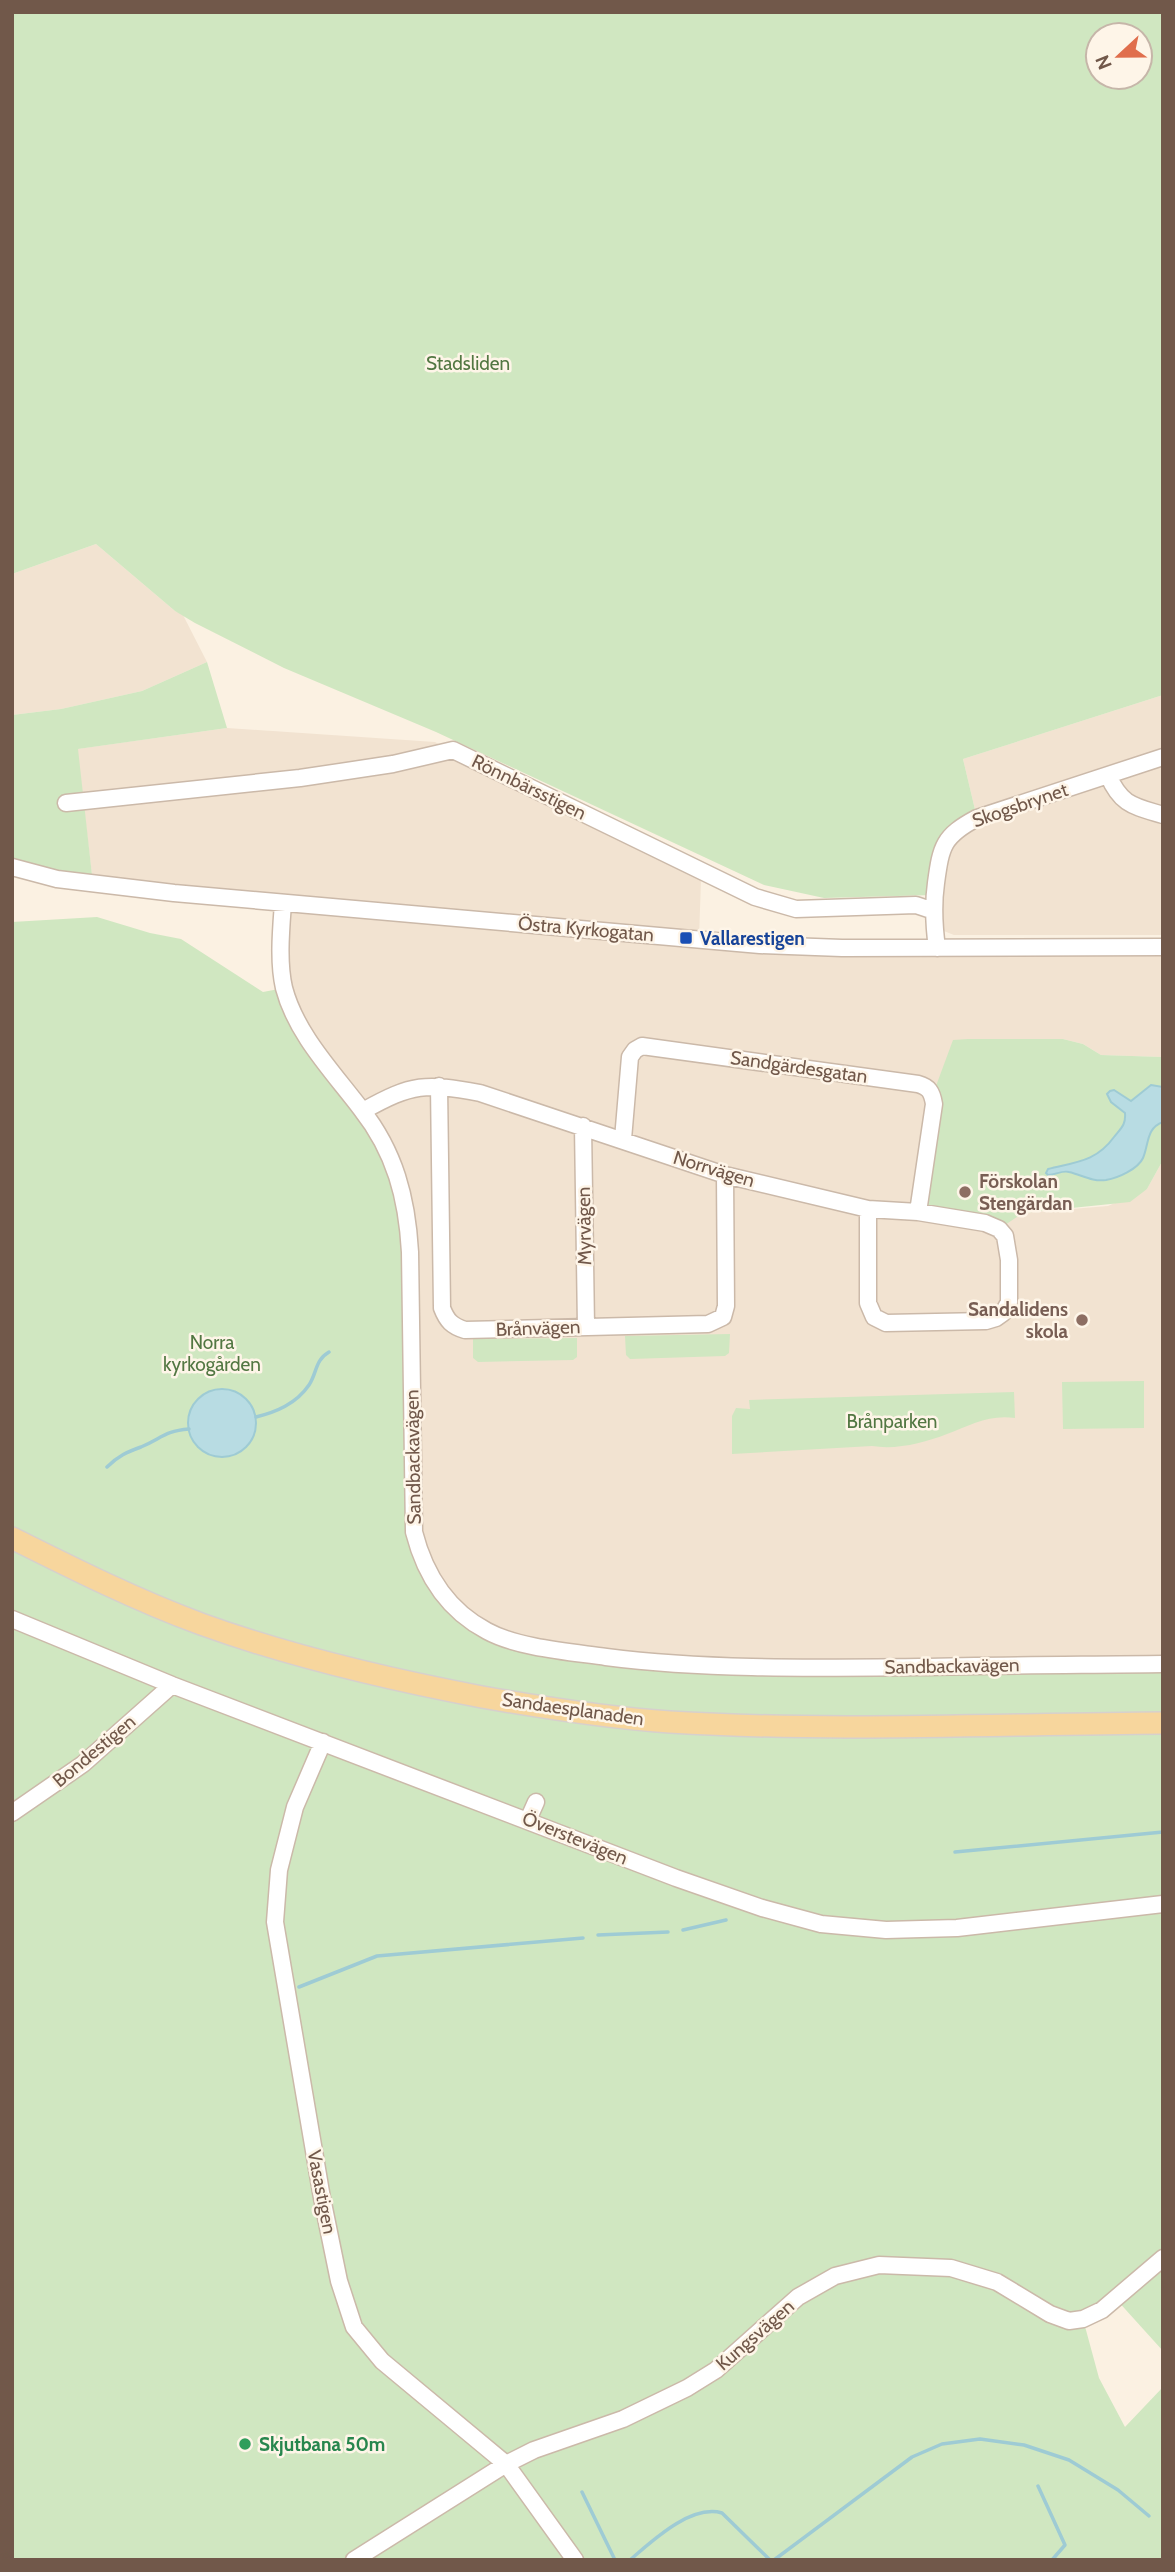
<svg xmlns="http://www.w3.org/2000/svg" width="1175" height="2572" font-family="Cabin,sans-serif">
<style>
.residential{fill:#f2e3d1}
.green{fill:#d0e7c1;fill-rule:evenodd}
.water{fill:#b8dce3;stroke:#9ecbd4;stroke-width:2}
.lines{fill:none;stroke-linecap:round;stroke-linejoin:round}
.stream{stroke:#9ecbd4;stroke-width:3.5}
.minor-casing{stroke:#cbb9a9;stroke-width:19}
.major-casing{stroke:#d7d0cc;stroke-width:24}
.minor{stroke:#fff;stroke-width:16}
.major{stroke:#f7d69d;stroke-width:21}
.transit-dot{fill:#1a4fb4;stroke:#fef5e8;stroke-width:2.5}
.education-dot{fill:#8d6e63;stroke:#fef5e8;stroke-width:2.5}
.leisure-dot{fill:#2e9e5b;stroke:#fef5e8;stroke-width:2.5}
.labels{text-anchor:middle;dominant-baseline:central;stroke-width:5;stroke-linejoin:round;paint-order:stroke}
.park-label{font-size:19px;fill:#527742;stroke:#fef5e8}
.street-label{font-size:19px;fill:#71584a;stroke:#fef5e8}
.transit-label{font-size:19px;font-weight:bold;fill:#164399;stroke:#fef5e8;text-anchor:start}
.education-label{font-size:19px;font-weight:bold;fill:#785e54;stroke:#fef5e8;text-anchor:start}
.leisure-label{font-size:19px;font-weight:bold;fill:#27864d;stroke:#fef5e8;text-anchor:start}
</style>
<rect width="100%" height="100%" fill="#fbf1e2"/>
<path class="residential" d="M96 544 175 611 182 613 207 662 142 691 61 709 12 715V574Z
M1163 695V935H954L934 927 938 862 977 818 963 759Z
M227 728 435 742 701 880 699 938 1163 954V1057L1101 1055 1083 1044 1063 1039H968L1023 1213 1108 1206 1147 1189 1163 1160V1664L796 1669 559 1651 472 1623 421 1559 284 988 283 903 93 884 77 749Z"/>
<path class="green" d="M12 12H1163V695L963 759 977 818 951 836 934 895 824 898 764 885 436 732 284 668 195 623 175 611 96 544 12 574ZM1098 35H1140V77H1098Z
M207 662 227 728 78 749 93 884 12 867V715L61 709 142 691Z
M97 917 150 933 181 939 263 992 284 988 326 1064 401 1185 414 1532 440 1591 490 1633 636 1661 1163 1664V2351L1116 2299 1083 2319 1099 2378 1125 2427 1163 2387V2560H12V922Z
M968 1039H1063L1083 1044 1101 1055 1163 1057V1160L1147 1189 1130 1202 1023 1213 999 1229 918 1212 933 1094 953 1040Z
M730 1334 729 1353 725 1356 630 1359 626 1355 625 1336Z
M577 1338V1357L573 1360 478 1362 473 1358V1339Z
M1144 1381V1428L1063 1429 1062 1382Z
M1014 1392 1015 1418C990 1414 970 1425 947 1434 924 1443 896 1450 872 1446L732 1454V1416L736 1408 750 1409 749 1400Z"/>
<path class="water" d="M1151 1085 1163 1087V1122C1146 1128 1149 1144 1143 1158 1138 1169 1118 1178 1106 1180 1092 1182 1082 1175 1069 1172 1062 1170 1056 1175 1048 1175L1046 1173 1048 1169C1075 1162 1096 1162 1114 1137 1121 1128 1126 1125 1125 1113L1111 1102 1107 1094 1110 1091 1114 1090 1131 1101Z
M188 1423a34 34 0 1 1 68 0a34 34 0 1 1-68 0Z"/>
<g class="lines">
<path class="stream" d="M256 1417C276 1412 296 1404 309 1385 317 1373 315 1360 329 1352
M107 1467C118 1456 127 1452 141 1447 161 1439 164 1431 189 1429
M955 1852 1163 1832
M683 1930 726 1920
M598 1935 668 1932
M299 1987 377 1956 583 1938
M1038 2486 1065 2545 1052 2560
M582 2492 615 2560
M630 2560C652 2541 691 2504 722 2513L770 2560
M774 2560 912 2457 942 2444 980 2439 1024 2445 1069 2460 1118 2490 1149 2516"/>
<g class="minor-casing">
<path id="minor" d="M1108 775C1121 805 1133 806 1163 815
M66 803 300 778 393 764 453 750 755 897 796 909 916 905 934 911
M12 867 57 879 174 893 760 945 842 948 1163 947
M283 903C281 930 278 962 284 988 296 1034 333 1072 361 1109 395 1152 407 1198 410 1252L414 1532C425 1575 447 1610 487 1631 518 1648 571 1652 606 1657 709 1670 814 1668 919 1667 1000 1665 1081 1665 1163 1664
M937 948C934 926 933 904 936 883 941 846 943 836 977 818L1163 757
M439 1086 442 1308C447 1321 452 1326 465 1330L708 1324 723 1317 726 1306 725 1175
M363 1111C413 1083 425 1083 480 1093L725 1175 868 1209 918 1212 985 1223 999 1229 1005 1236 1009 1260V1302L1003 1313 996 1318 986 1321 886 1323 874 1317 868 1303V1209
M583 1126 586 1327
M623 1139 630 1057 635 1050 642 1046 918 1084C929 1087 932 1092 934 1104L918 1212
M12 1619 172 1685 676 1878 762 1908 821 1924 886 1930 957 1928 1163 1904
M323 1742 295 1807 279 1870 275 1922 322 2198 339 2281 354 2327 382 2361 506 2464 575 2560
M12 1813 83 1764 172 1685
M528 1820 536 1802
M354 2560 506 2464 534 2450 623 2419 687 2388 716 2370 798 2297 835 2276 879 2265 951 2268 997 2282 1050 2314 1069 2321 1083 2319 1102 2310 1163 2258"/>
</g>
<g class="major-casing">
<path id="major" d="M12 1538C74 1569 136 1600 201 1624 292 1657 387 1679 482 1697 545 1708 607 1718 670 1722 834 1732 999 1724 1163 1723"/>
</g>
<use href="#minor" class="minor"/>
<use href="#major" class="major"/>
</g>
<rect class="transit-dot" x="679" y="931" width="14" height="14" rx="3.5"/>
<g class="education-dot">
<circle cx="965" cy="1192" r="7"/>
<circle cx="1082" cy="1320" r="7"/>
</g>
<circle class="leisure-dot" cx="245" cy="2444" r="7"/>
<g class="labels">
<g class="park-label">
<text x="468" y="363">Stadsliden</text>
<text x="212" y="1342">Norra<tspan x="212" dy="22">kyrkogården</tspan></text>
<text x="892" y="1421">Brånparken</text>
</g>
<g class="street-label">
<text transform="translate(529 787) rotate(26)">Rönnbärsstigen</text>
<text transform="translate(1020 805) rotate(-19)">Skogsbrynet</text>
<text transform="translate(586 929) rotate(5)">Östra Kyrkogatan</text>
<text transform="translate(799 1067) rotate(8)">Sandgärdesgatan</text>
<text transform="translate(714 1169) rotate(17)">Norrvägen</text>
<text transform="translate(584 1226) rotate(-91)">Myrvägen</text>
<text transform="translate(538 1328) rotate(-2)">Brånvägen</text>
<text transform="translate(413 1457) rotate(-91)">Sandbackavägen</text>
<text transform="translate(952 1666) rotate(-1)">Sandbackavägen</text>
<text transform="translate(573 1709) rotate(8)">Sandaesplanaden</text>
<text transform="translate(94 1751) rotate(-40)">Bondestigen</text>
<text transform="translate(575 1838) rotate(22)">Överstevägen</text>
<text transform="translate(322 2192) rotate(79)">Vasastigen</text>
<text transform="translate(755 2335) rotate(-41)">Kungsvägen</text>
</g>
<g class="transit-label">
<text x="700" y="938">Vallarestigen</text>
</g>
<g class="education-label">
<text x="979" y="1181">Förskolan<tspan x="979" dy="22">Stengärdan</tspan></text>
<text x="1068" y="1309" text-anchor="end">Sandalidens<tspan x="1068" dy="22">skola</tspan></text>
</g>
<g class="leisure-label">
<text x="259" y="2444">Skjutbana 50m</text>
</g>
</g>
<rect width="1175" height="2572" fill="none" stroke="#71584a" stroke-width="28"/>
<g transform="translate(1119 56) rotate(248)"><circle r="33" fill="#fef5e8" stroke="#c6b6a9" stroke-width="2"/>
<path d="M0-5L12 26L0 18L-12 26Z" fill="#e06e4c"/>
<text y="-10" font-size="19" font-weight="bold" text-anchor="middle" fill="#71584a">N</text>
</g>
</svg>
